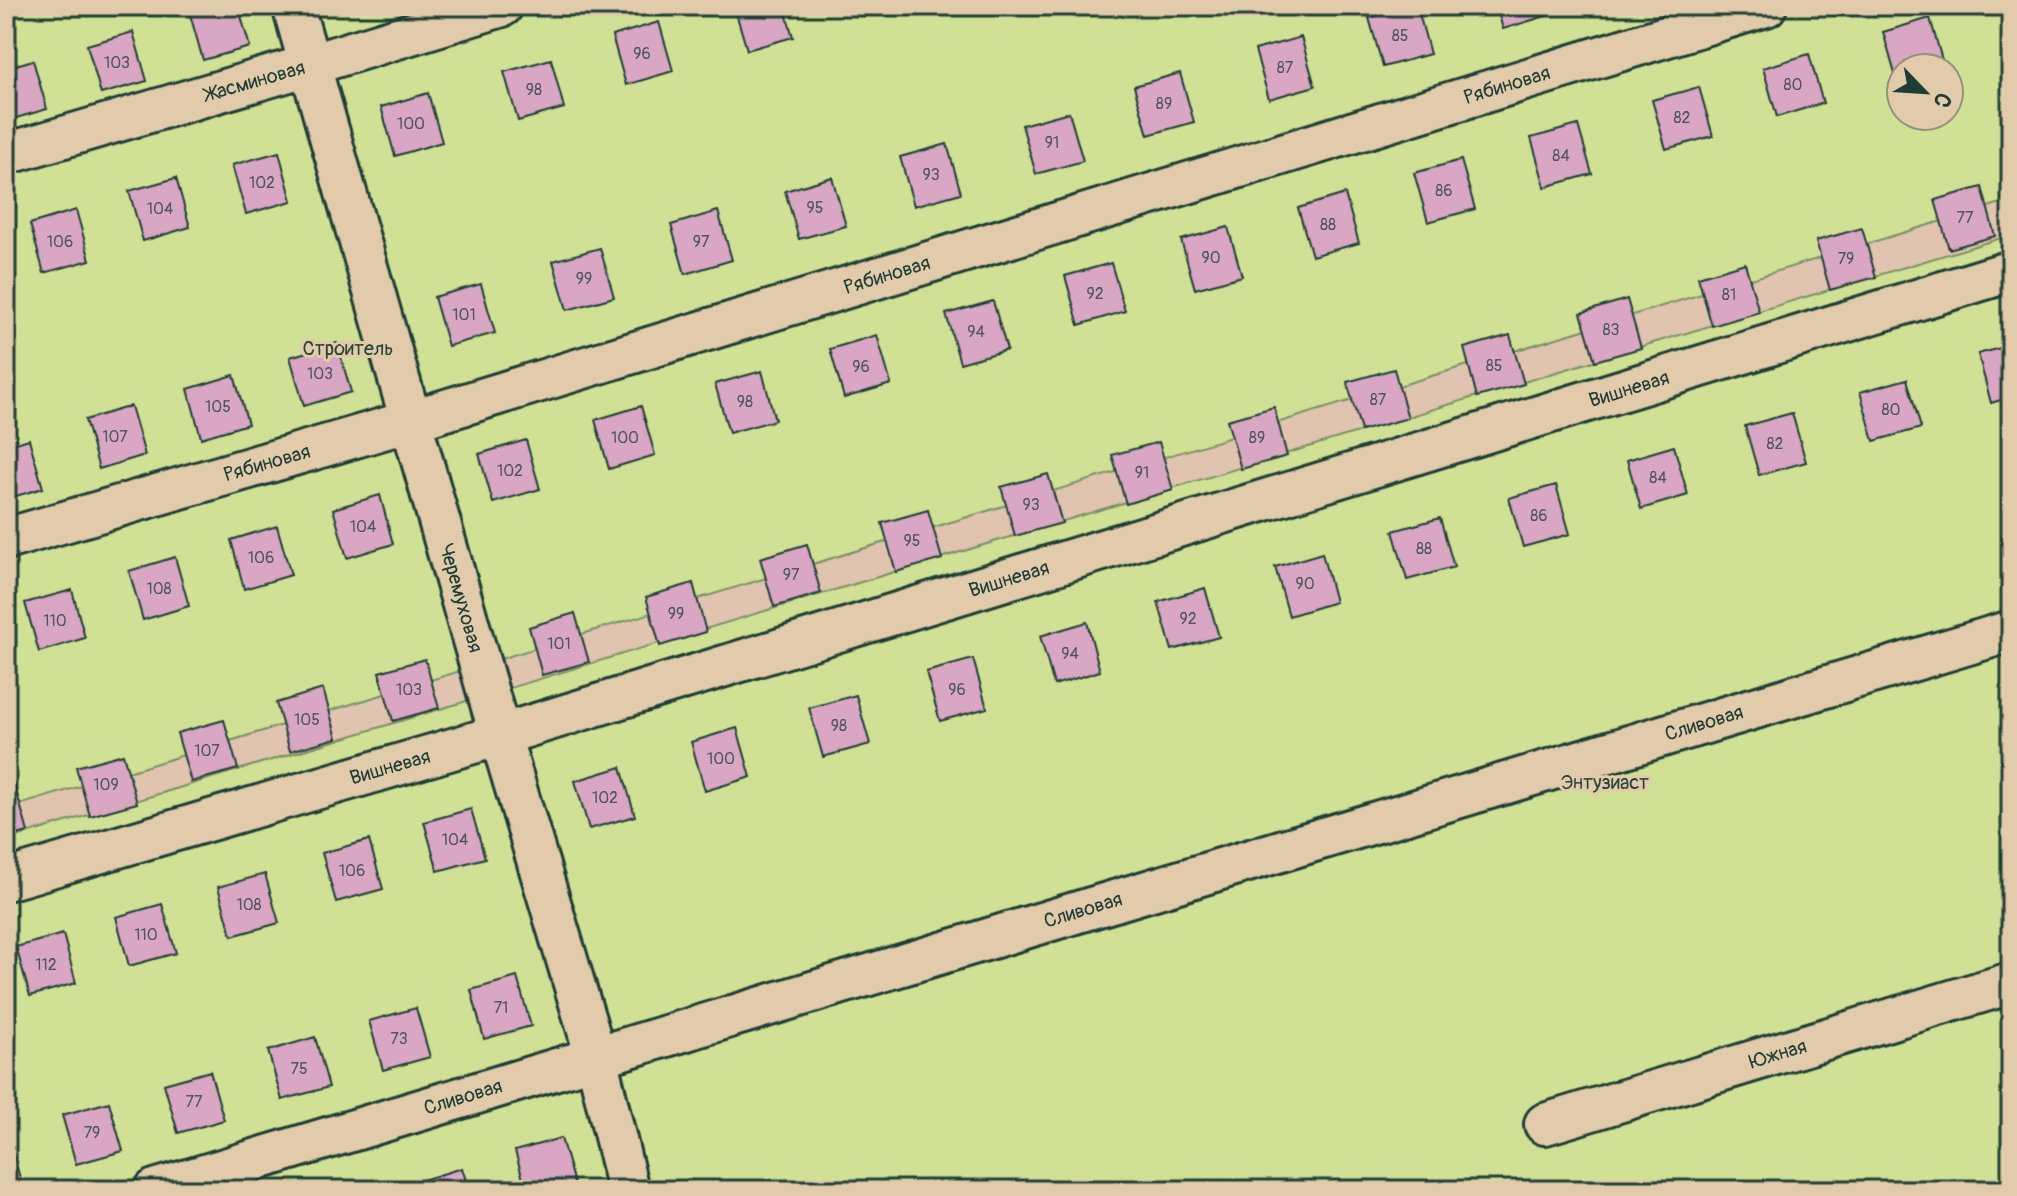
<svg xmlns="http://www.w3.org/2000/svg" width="2017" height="1196" font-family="Pangolin,sans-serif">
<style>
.green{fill:#d0e195;stroke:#788f64;stroke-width:2;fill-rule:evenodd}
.building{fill:#d9a6c3;stroke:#1f3d34;stroke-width:2}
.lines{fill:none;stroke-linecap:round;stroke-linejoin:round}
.street-casing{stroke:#1f3d34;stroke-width:46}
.street{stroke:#e2cbab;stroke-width:40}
.labels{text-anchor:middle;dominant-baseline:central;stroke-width:6;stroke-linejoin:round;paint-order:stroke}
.number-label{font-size:16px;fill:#4e5758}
.street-label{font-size:20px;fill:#1f3d34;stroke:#e2cbab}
.park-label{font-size:20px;fill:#284539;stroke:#e2cbab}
</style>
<rect width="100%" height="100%" fill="#e0c4b0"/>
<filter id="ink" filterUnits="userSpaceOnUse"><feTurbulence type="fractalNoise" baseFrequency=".0125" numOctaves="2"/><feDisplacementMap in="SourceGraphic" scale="16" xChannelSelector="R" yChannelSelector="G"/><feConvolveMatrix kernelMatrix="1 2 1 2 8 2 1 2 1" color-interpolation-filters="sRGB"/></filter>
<g filter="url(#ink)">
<path class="green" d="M6 6H2011V200L6 809ZM1901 68H1949V116H1901Z
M2011 235V1190H6V840Z"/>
<path class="building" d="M208 6H238L250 47 203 60 189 11Z
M734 6H784L793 37 747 50Z
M858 6H893L860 15Z
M1413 6H1417L1430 54 1383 67 1369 18Z
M1496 6H1547L1549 15 1503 29Z
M1930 18 1944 67 1901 68V80L1897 81 1883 32Z
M659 22 673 71 626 85 612 36Z
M133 32 147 81 101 94 87 45Z
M1301 37 1315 86 1269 99 1255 50Z
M1809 54 1823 103 1777 117 1763 68Z
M551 59 564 108 518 121 504 72Z
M33 60 47 109 6 121V68Z
M1180 73 1194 122 1148 135 1134 86Z
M1699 87 1713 136 1666 149 1652 100Z
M428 93 442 142 395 156 381 107Z
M1069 112 1083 161 1036 174 1022 125Z
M1578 125 1592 174 1545 187 1531 138Z
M947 144 961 193 914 206 900 157Z
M279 152 292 201 246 214 232 165Z
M1461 160 1475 209 1428 222 1414 173Z
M832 177 846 226 799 239 785 191Z
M176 178 190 227 143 241 129 191Z
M1982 187 1995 236 1949 249 1935 200Z
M1345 194 1359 243 1312 256 1298 208Z
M76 210 90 260 44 273 30 224Z
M718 211 732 260 685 274 671 225Z
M1228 227 1242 276 1195 289 1181 240Z
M1862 228 1876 277 1830 290 1816 241Z
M600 248 614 297 567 310 553 261Z
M1111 263 1125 311 1079 325 1065 276Z
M1745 263 1759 312 1712 326 1698 277Z
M481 284 495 333 448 346 434 297Z
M1627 299 1641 348 1595 361 1581 313Z
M993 301 1007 350 960 363 946 314Z
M877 335 891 384 844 398 830 349Z
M1510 335 1524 384 1477 397 1464 348Z
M337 343 351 392 304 406 290 357Z
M2011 345V397L1991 403 1978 354Z
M1394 369 1408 418 1361 431 1347 382Z
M762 371 775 420 729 433 715 384Z
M234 375 248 424 201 438 188 389Z
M1907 379 1921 428 1874 441 1860 392Z
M131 406 145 455 99 469 85 420Z
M641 406 655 455 609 469 595 420Z
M1274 407 1287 456 1241 469 1227 420Z
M1792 413 1806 462 1759 475 1745 426Z
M29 439 43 488 6 499V446Z
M526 440 540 489 493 503 479 454Z
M1159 442 1173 490 1126 504 1112 455Z
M1674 446 1688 495 1641 509 1627 460Z
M1048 474 1062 523 1015 536 1001 487Z
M1556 485 1570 534 1523 547 1509 498Z
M380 495 393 544 347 558 333 509Z
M928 510 942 559 896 572 882 523Z
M1440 518 1454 567 1407 580 1393 531Z
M277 526 291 575 244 589 231 540Z
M807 544 821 593 774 607 760 558Z
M1322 553 1335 602 1289 616 1275 567Z
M175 557 189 606 143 620 129 571Z
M693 583 706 632 660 646 646 597Z
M1205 588 1219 637 1172 650 1158 602Z
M72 590 85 638 39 652 25 603Z
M575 613 589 662 542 675 529 627Z
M1087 622 1100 671 1054 685 1040 636Z
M425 659 439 708 393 721 379 672Z
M973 659 987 708 940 721 926 672Z
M323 689 337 738 290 751 276 703Z
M856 695 870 744 823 757 809 708Z
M224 720 238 769 191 782 177 733Z
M737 728 751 777 705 791 691 742Z
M123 754 137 803 90 816 76 767Z
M621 767 635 816 589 829 575 781Z
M14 783 28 832 6 838V785Z
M471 809 485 858 438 871 424 822Z
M369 840 383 889 336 902 322 853Z
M265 874 279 923 232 936 218 887Z
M162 904 176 953 129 966 116 917Z
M63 934 76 983 30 996 16 947Z
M517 977 531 1026 484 1039 471 990Z
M416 1008 430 1057 383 1070 369 1021Z
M315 1037 329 1087 282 1100 268 1051Z
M210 1071 224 1120 178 1133 164 1084Z
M109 1102 123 1151 76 1164 62 1115Z
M6 1136H8L22 1185 6 1190Z
M561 1138 575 1187 563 1190H526L515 1151Z
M462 1168 469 1190H418L416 1182Z"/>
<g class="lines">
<g class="street-casing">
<path id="street" d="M293 6 500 735 596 1057 628 1190
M6 154 309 65 502 6
M6 539 410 421 1766 6
M6 880 500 735 2011 271
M1545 1124 2011 983
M155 1190 2011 631"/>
</g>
<use href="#street" class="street"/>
</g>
</g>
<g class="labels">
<g class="number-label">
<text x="1400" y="36">85</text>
<text x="642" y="54">96</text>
<text x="117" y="63">103</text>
<text x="1285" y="68">87</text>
<text x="1793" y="85">80</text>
<text x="534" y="90">98</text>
<text x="1164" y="104">89</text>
<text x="1682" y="118">82</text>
<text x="411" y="124">100</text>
<text x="1052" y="143">91</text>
<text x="1561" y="156">84</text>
<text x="931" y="175">93</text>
<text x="262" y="183">102</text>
<text x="1444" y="191">86</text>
<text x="815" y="208">95</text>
<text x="160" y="209">104</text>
<text x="1965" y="218">77</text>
<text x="1328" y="225">88</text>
<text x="60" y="242">106</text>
<text x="701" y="242">97</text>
<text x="1211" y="258">90</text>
<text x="1846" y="259">79</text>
<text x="584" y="279">99</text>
<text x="1095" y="294">92</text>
<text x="1729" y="295">81</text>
<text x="464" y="315">101</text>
<text x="1611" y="330">83</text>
<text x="976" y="332">94</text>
<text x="1494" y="366">85</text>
<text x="861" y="367">96</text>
<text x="320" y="374">103</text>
<text x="1378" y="400">87</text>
<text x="745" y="402">98</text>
<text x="218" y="407">105</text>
<text x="1891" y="410">80</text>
<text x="115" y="437">107</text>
<text x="625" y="438">100</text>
<text x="1257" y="438">89</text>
<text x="1775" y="444">82</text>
<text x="510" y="471">102</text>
<text x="1142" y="473">91</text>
<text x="1658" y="478">84</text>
<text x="1031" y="505">93</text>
<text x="1539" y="516">86</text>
<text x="363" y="527">104</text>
<text x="912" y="541">95</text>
<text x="1424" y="549">88</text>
<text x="261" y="558">106</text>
<text x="791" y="575">97</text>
<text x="1305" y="584">90</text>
<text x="159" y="589">108</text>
<text x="676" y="614">99</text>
<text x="1188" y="619">92</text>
<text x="55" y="621">110</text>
<text x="559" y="644">101</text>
<text x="1070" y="654">94</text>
<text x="409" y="690">103</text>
<text x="957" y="690">96</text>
<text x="307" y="720">105</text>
<text x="839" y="726">98</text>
<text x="207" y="751">107</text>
<text x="721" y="759">100</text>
<text x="106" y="785">109</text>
<text x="605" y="798">102</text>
<text x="455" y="840">104</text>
<text x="352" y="871">106</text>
<text x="249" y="905">108</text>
<text x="146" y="935">110</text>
<text x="46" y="965">112</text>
<text x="501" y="1008">71</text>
<text x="399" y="1039">73</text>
<text x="299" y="1069">75</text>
<text x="194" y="1102">77</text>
<text x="92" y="1133">79</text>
</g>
<g class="street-label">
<text transform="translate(255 81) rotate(-16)">Жасминовая</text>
<text transform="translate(1507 85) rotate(-17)">Рябиновая</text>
<text transform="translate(887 275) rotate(-17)">Рябиновая</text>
<text transform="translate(1629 389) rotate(-17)">Вишневая</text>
<text transform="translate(267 463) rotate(-16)">Рябиновая</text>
<text transform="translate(1009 579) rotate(-17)">Вишневая</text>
<text transform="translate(461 598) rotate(74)">Черемуховая</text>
<text transform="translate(1704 723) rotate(-17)">Сливовая</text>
<text transform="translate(390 767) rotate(-16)">Вишневая</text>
<text transform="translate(1083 910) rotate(-17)">Сливовая</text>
<text transform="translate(1778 1054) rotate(-17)">Южная</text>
<text transform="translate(463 1097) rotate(-17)">Сливовая</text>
</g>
<g class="park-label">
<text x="348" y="348">Строитель</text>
<text x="1605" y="782">Энтузиаст</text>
</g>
</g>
<rect width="2017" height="1196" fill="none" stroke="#e2cbab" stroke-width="32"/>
<rect x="16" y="16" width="1985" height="1164" fill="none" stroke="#1f3d34" stroke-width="3" filter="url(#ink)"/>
<g transform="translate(1925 92) rotate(115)"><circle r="38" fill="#e2cbab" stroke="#94927b" stroke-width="2"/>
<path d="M0-6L14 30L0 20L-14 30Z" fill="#1f3d34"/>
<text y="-12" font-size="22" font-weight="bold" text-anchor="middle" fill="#1f3d34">С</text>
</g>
</svg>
